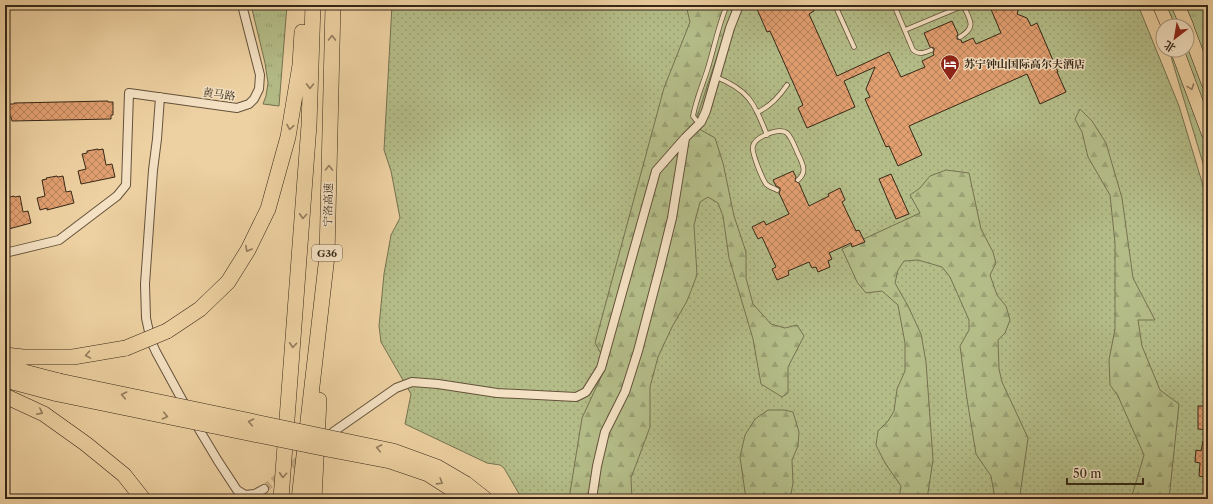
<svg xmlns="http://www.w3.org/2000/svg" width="1213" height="504" font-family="'Libre Caslon Text','Noto Serif SC',serif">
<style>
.grass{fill:url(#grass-dots);stroke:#757250}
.forest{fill:url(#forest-firs);stroke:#757250}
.park{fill:url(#park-tufts);stroke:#757250}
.building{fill:url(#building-cross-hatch);stroke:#362818}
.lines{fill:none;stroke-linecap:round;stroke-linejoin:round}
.minor-tunnel{stroke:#c9af86;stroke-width:8;stroke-dasharray:8 4;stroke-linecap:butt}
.service-casing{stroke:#64523a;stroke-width:5.5}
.minor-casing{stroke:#64523a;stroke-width:10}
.primary-casing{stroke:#362818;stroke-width:14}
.motorway-casing{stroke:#362818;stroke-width:16}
.service{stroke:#f4e1c3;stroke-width:4}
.minor{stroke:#f4e1c3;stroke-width:8}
.primary{stroke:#eed1a2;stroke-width:13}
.motorway{stroke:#eed1a2;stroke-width:15}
.motorway-bridge-casing{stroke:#362818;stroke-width:16;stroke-linecap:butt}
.motorway-bridge{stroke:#eed1a2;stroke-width:15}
.oneway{stroke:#927c5d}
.labels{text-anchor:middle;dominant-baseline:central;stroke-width:3;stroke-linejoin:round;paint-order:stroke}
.shield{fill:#f4e1c3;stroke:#6f604b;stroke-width:1}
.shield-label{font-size:10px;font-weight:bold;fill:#362818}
.poi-label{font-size:11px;font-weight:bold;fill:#362818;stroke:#f4e1c3;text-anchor:start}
.street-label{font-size:11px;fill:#362818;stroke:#f4e1c3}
</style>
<defs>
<pattern id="grass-dots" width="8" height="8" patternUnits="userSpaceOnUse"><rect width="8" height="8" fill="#b4bd88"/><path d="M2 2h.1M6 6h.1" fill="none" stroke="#9ba275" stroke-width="1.8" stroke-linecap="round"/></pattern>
<pattern id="forest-firs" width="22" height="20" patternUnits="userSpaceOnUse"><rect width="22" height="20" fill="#b4bd88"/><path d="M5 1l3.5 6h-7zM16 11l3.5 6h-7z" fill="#9ba275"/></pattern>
<pattern id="park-tufts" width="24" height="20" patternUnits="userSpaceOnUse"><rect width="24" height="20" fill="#b4bd88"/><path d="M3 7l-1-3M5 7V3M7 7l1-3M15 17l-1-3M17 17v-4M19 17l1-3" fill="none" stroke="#9ba275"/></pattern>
<pattern id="building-cross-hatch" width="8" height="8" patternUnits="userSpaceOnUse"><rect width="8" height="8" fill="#e29f70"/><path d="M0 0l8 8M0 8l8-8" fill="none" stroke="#b8825b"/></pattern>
</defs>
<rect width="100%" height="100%" fill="#eed1a2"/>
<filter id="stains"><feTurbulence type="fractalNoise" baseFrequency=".005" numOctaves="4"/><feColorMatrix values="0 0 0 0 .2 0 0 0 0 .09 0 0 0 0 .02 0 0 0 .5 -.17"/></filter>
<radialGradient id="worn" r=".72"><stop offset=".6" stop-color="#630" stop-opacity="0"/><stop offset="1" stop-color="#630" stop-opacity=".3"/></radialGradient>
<path class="grass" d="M392 5H1138L1179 106 1208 202V499H522L504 468 500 465 487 463 405 424 411 394 381 342 379 326 384 274 391 235 400 218 391 171 384 150Z"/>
<path class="forest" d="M686 5H734L694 126 715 138 723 163 734 216 746 252V278L753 304 771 324 785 328 797 325 804 336 788 367V393L782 397 761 384 753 339 729 258 723 216 718 203 708 197 700 202 694 225 697 275 687 301 672 327 658 357 650 387V427L640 454 631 478 632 499H569L582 418 607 364 595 343 664 88 690 22Z
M1080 109 1092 121 1106 143 1122 198 1133 278 1155 320H1138L1142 346 1160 390 1179 404 1169 499H1131L1144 455 1118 396 1110 385 1109 360 1115 329V243L1110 195 1088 157 1082 132 1075 119Z
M946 170 969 173 981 229 993 252 996 263 990 275 997 295 1006 306 1010 320 1005 333 998 340 999 369 1002 382 1028 438 1020 495 1015 499H995L991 476 976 454 967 399 960 346 969 330V320L950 277 942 267 918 260 904 261 898 270 895 283 908 306 921 334 926 362 933 460 927 499H899L901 486 885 463 876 445 878 431 888 421 894 411 897 389 905 371V343L898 305 882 291 866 293 857 282 842 249 920 213 910 195 920 188 930 176Z
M768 410H784L793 412 799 432 798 446 792 460 793 483 790 499H746L740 457 745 435 755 419Z"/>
<path class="park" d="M251 5H287L279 106 263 104 266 96 268 83 265 63Z
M1155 5H1208V180L1169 50H1187V26H1163V32Z"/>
<path class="building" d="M767 5H811L814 11 809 14 837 76 889 52 901 77 925 67 922 61 934 55 933 53 934 51V48L930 47 924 33 952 21 958 34 957 37V39L961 40 962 43 973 38 976 44 1001 33 990 7 995 5H1020L1017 14 1027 18 1031 26 1037 23 1058 72H1057L1066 92 1040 104 1027 74 909 126 922 155 898 166 889 146 886 147 865 99 870 97 866 89 875 67 844 81 855 107 807 128 798 108 803 105 770 31 767 32 757 9Z
M108 101V102H113V115H111V119L12 121 11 117H9L8 104H14V103Z
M98 149V150L103 149 106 165 112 164 115 177 81 184 78 171 86 169 82 154 87 153V151Z
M793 171 796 177 795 181 799 183 809 206 829 196 828 194 840 188 845 200 842 202 856 231 859 230 865 242 852 247 851 243 829 253 832 259 828 261 830 267 818 272 816 267 812 268 809 262 788 271 789 275 777 280 772 269 776 267 762 237 758 239 752 227 764 221 766 225 789 214 779 193 780 191V188L776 186 773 180Z
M891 174 909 214 896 219 879 179Z
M57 176 58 177 63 176 66 192 71 191 74 203 47 210V208L40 210 37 198 45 196 42 180 47 179 46 178Z
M14 196 15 197 20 196 23 212 28 211 31 223 5 230V198Z
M1198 406H1208V430L1198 429Z
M1203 441H1208V478L1199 476 1200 463 1195 462 1196 450 1201 451Z"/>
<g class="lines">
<path class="minor-tunnel" d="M264 489 303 456"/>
<g class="service-casing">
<path id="service" d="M835 5 854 47
M894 5 913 50C919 55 924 53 931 50
M905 30 965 5
M960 37C977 27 970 20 963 5
M716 77C749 90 754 103 767 135
M758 112C771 106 779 97 787 85
M701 122 696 120 693 116C696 100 702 86 707 71 714 49 718 26 727 5
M777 190C773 188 769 187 766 184 762 178 751 152 753 146 755 137 779 127 787 133 793 139 796 151 800 158 804 167 806 173 798 180"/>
</g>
<g class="minor-casing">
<path id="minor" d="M160 97 157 139 153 170 145 284 146 318 151 341 156 352 186 407
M5 253 59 240 117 196 126 185 129 93 237 108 249 104 254 99 259 89 260 75 242 5
M194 421 218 461 237 490 245 495 255 494 264 489
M333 432 396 388 412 382 438 384 497 393 576 397 586 392 601 368 656 171 685 138
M592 499 597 466 605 432 625 392 638 351 660 267 672 218 685 138 701 122 706 111 730 28 739 5"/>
</g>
<g class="primary-casing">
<path id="primary" d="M1159 5 1168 26
M1178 5 1187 26
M1187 27 1208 83
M1177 50 1208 133"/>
</g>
<g class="motorway-casing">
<path id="motorway" d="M167 331 200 309 228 282 248 250 268 209 288 137 300 65 302 32
M5 355 23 357H73L126 348
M5 367 59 381
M5 380 58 394
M5 396 44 414 86 444 124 475 143 499
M466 484 485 499
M281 499 309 125 313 5
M299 499 327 256 333 5
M314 499 319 400"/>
</g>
<use href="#service" class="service"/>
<use href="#minor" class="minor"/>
<use href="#primary" class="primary"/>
<use href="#motorway" class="motorway"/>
<g class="motorway-bridge-casing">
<path id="motorway-bridge" d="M126 348 167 331
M59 381 393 451 437 467 466 484
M58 394 327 449 390 461 428 474 461 495"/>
</g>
<use href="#motorway-bridge" class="motorway-bridge"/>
</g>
<defs><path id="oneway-chevron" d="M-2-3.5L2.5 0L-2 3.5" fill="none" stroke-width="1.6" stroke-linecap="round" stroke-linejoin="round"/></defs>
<g class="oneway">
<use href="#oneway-chevron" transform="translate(332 38) rotate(-89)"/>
<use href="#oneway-chevron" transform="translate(310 86) rotate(91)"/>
<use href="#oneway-chevron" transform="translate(1191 87) rotate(70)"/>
<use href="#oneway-chevron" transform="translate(290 127) rotate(99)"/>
<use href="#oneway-chevron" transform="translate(329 168) rotate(-89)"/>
<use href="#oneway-chevron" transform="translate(303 216) rotate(94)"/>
<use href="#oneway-chevron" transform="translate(248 249) rotate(119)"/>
<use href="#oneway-chevron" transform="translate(293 345) rotate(94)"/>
<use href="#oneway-chevron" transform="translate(88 355) rotate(170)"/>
<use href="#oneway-chevron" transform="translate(124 395) rotate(-168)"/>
<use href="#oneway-chevron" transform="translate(40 412) rotate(27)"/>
<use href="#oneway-chevron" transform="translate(165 416) rotate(12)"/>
<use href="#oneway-chevron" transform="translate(251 422) rotate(-168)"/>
<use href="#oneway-chevron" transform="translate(379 448) rotate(-169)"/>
<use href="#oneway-chevron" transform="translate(283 475) rotate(94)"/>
<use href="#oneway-chevron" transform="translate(440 482) rotate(32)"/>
</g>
<defs>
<g id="hotel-pin" transform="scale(1)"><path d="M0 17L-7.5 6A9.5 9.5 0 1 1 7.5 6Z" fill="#8f2418" stroke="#f4e1c3"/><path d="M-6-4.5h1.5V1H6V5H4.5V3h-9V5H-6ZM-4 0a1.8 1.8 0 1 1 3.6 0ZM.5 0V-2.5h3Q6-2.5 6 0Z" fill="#fff"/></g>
</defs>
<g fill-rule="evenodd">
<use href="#hotel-pin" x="950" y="64"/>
</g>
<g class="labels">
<rect class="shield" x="312" y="245" width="30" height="16" rx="3"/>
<g class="shield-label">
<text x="327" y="253">G36</text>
</g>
<g class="poi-label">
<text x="964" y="64">苏宁钟山国际高尔夫酒店</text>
</g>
<g class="street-label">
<text transform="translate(219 94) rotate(7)">黄马路</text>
<text transform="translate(328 205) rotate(-89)">宁洛高速</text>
</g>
</g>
<rect width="1213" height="504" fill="none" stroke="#eed1a2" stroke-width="20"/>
<rect x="6" y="6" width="1201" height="492" fill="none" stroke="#362818" stroke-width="2"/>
<rect x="10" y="10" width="1193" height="484" fill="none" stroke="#362818"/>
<g transform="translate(1175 38) rotate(211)"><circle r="19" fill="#f4e1c3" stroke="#a8977f"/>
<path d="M0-3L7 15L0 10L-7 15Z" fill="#8f2418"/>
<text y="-6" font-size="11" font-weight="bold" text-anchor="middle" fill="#362818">北</text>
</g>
<path d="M1067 478v6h76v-6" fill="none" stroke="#362818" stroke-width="2"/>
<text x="1073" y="478" font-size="12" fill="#362818" stroke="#f4e1c3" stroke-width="3" paint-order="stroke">50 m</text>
<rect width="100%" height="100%" filter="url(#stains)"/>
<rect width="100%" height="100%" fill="url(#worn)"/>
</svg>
